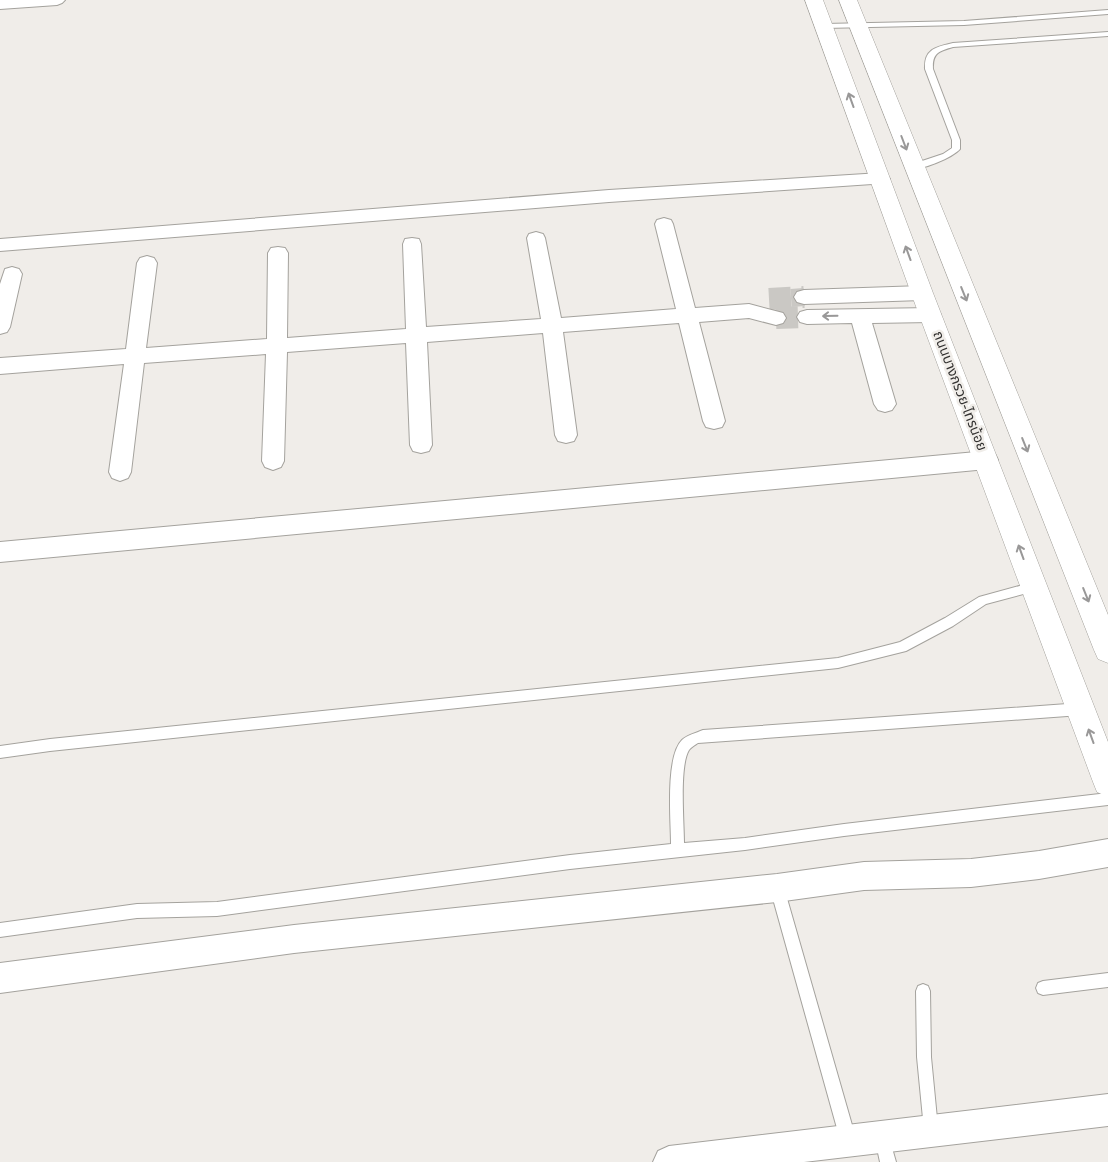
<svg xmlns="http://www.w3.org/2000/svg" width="1108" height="1162" font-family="'Times New Roman','Noto Sans Thai',serif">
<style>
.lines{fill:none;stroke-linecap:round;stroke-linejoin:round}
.minor-tunnel-far1{stroke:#cac8c4;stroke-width:18;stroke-dasharray:18 9;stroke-linecap:butt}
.minor-tunnel{stroke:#cac8c4;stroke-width:22;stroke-dasharray:22 11;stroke-linecap:butt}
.service-casing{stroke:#a4a29d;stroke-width:2}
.minor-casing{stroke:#a4a29d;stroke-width:2}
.secondary-casing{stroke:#a4a29d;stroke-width:1}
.service{fill:#fff;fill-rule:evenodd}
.minor{fill:#fff;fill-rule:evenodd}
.secondary{fill:#fff;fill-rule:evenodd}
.oneway{stroke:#999898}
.labels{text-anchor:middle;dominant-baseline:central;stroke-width:5;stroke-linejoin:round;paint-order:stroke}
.street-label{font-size:14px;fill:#333231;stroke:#f0ede9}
</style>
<rect width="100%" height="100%" fill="#f0ede9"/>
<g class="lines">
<path class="minor-tunnel-far1" d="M791 298 804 297"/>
<path class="minor-tunnel" d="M769 299 804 297
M776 318 807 317"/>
<g class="service-casing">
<path id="service" d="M1108 10V14L964 25 824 28 820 26 824 24 964 21Z
M1108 32V36L953 47C939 51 932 53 933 69L960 140V149C952 158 922 170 910 169V165L943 154 952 148V140L925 69C924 49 936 47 953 43Z
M1034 582 1038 584 1040 587 1038 590 986 604 953 626 906 651 838 668 50 751 0 758V746L50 739 838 658 900 642 945 618 979 597Z
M1081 703 1085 705 1087 709 1085 713 1081 715 698 743C695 745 691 747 689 750 679 766 684 823 684 843L745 838 844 824 1108 793V805L844 836 745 850 570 869 217 916 137 918 0 937V923L137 904 217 902 570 855 671 844C671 821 665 757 682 740 687 735 696 733 703 730Z
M777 881 782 883 784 888 856 1139 853 1144 848 1147 843 1144 840 1139 770 888 772 883Z
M1108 973V987L1043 995 1038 993 1036 988 1038 983 1043 981Z
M923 984 928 986 930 991 931 1057 938 1129 936 1134 931 1136 926 1134 924 1129 917 1057 916 991 918 986Z
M883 1131 888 1134 896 1162H880L875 1139 878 1134Z"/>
</g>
<g class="minor-casing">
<path id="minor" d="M0 0H65L62 3 57 5 0 9Z
M881 173 887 175 890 179 887 183 609 202 0 251V239L609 190Z
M664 218 671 220 673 224 695 308 749 304 783 313 786 318 783 323 776 325 749 318 699 322 725 421 722 427 714 429 706 427 703 421 679 323 563 332 577 435 574 441 566 443 558 441 555 435 543 333 427 342 432 445 429 451 421 453 413 451 410 445 406 343 287 352 284 461 281 467 273 470 265 467 262 461 266 354 144 363 131 472 128 478 120 481 112 478 109 472 124 364 0 374V358L126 349 137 263 140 258 147 256 154 258 157 263 146 348 267 339 268 253 271 248 278 247 285 248 288 253 287 338 406 329 403 244 405 239 412 238 419 239 421 244 426 327 541 319 527 238 529 234 536 232 543 234 545 238 561 318 676 309 655 224 657 220Z
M12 267 19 269 22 274 10 327 7 332 0 334V284L5 269Z
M922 286 929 288 932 293 929 298 922 300 804 304 797 302 794 297 797 292 804 290Z
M931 308 938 310 941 315 938 320 931 322 872 323 896 404 892 410 885 412 878 410 874 404 852 323 807 324 800 322 797 317 800 312 807 310Z
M987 451 995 454 998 460 995 466 987 469 0 562V542Z
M1108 839V867L1039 879 971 887 864 890 777 902 294 953 0 993V963L294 925 777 874 864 862 971 859 1039 851Z
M1108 1094V1126L804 1162H653L658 1151 669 1146Z"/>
</g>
<g class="secondary-casing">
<path id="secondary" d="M805 0H823L933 293 1108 742V797L1097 792 1093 782 911 293Z
M839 0H857L1108 615V663L1098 659 1094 650Z"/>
</g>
<use href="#service" class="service"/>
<use href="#minor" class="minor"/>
<use href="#secondary" class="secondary"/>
</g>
<defs><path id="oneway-shaft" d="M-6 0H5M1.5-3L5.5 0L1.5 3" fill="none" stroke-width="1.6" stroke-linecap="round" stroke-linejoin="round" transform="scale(1.25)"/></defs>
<g class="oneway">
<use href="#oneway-shaft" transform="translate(851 100) rotate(-110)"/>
<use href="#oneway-shaft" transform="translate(904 143) rotate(69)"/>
<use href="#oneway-shaft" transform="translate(908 253) rotate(-110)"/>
<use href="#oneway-shaft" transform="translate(964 294) rotate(68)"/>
<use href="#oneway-shaft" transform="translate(830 316) rotate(179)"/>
<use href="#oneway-shaft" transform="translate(1025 445) rotate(68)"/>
<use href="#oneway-shaft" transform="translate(1021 552) rotate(-110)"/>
<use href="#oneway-shaft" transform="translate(1086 595) rotate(68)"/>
<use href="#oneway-shaft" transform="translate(1091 736) rotate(-110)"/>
</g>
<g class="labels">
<g class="street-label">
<text transform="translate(960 391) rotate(69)">ถนนบางกรวย-ไทรน้อย</text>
</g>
</g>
</svg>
